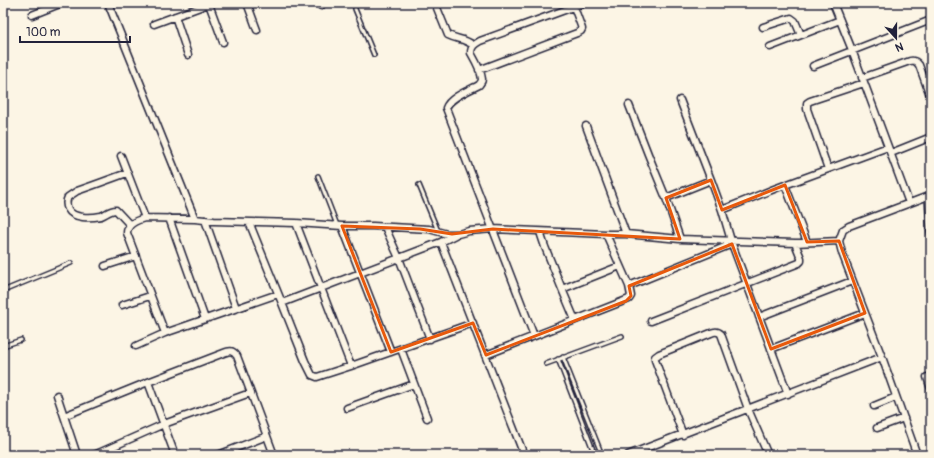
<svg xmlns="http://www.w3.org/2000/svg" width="934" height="458" font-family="Pangolin,sans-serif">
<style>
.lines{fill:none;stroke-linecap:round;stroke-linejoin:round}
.lane-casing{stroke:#22223b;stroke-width:6}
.street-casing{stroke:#22223b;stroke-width:9}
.lane{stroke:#fcf5e5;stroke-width:3}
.street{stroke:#fcf5e5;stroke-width:6}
.marked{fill:none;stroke:#e8590c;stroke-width:3;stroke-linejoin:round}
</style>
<rect width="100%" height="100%" fill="#fcf5e5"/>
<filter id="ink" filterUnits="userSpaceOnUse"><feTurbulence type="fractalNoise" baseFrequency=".025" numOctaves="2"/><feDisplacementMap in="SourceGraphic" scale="8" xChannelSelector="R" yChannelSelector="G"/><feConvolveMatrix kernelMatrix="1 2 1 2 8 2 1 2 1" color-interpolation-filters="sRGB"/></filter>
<g filter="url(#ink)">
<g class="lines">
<g class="lane-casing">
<path id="lane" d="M355 3V9L374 55
M318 176 337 225
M419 185 438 231
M927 196 929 231 931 242
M3 291 71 263
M3 346 21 340
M563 357 602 455
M558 359 595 455
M546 364 622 336"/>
</g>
<g class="street-casing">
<path id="street" d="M108 3 195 219
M247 3 257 30
M320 3 321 6
M435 3 448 35C458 40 464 38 473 45
M833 3 852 50 909 203
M209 4 223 42
M32 15 62 3
M175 16 188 55
M154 24 211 3
M763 27 791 18 795 21 801 35
M770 47 840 20
M813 66 931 20
M479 70 577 33 581 31 582 29 581 26 574 7
M862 78 910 61C914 60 916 61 919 65L931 98
M680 100 711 180 722 210 732 244 788 394
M629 105 648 154 666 198 680 239
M586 126 626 234
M891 153 931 137
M121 156 145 218
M828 169 807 109V103L810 101 864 83
M127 173 94 185 77 191 68 197C66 201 66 205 68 209 73 219 91 218 101 216 106 214 110 210 116 210L130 225
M785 185 807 242
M666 198 711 180
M722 210 774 189 888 147
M169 218 205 319
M205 220 236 308
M249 222 282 303 305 361 312 375 317 377 351 366 473 323
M296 223 351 366
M342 226 391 352
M385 227 399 258 430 339
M540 232 545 247 562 289
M441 242 524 455
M105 266 136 256
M629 286 732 244
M282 303 441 242 455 235
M122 305 150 296
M759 317 852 281
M575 320 562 289 620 266
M651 321 799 263 801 261V258L795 243
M165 333 127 233C127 224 137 220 145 218L195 219 214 221 296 223 342 226H373L429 229 447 234H458L469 231 493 229 606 234H626L680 239 795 243 839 241
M534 336 446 108C450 97 470 90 479 85 481 82 482 82 482 79 481 70 475 60 471 53 471 46 475 44 480 41L584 3
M136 346 165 333 278 294
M401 349 427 418
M771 349 865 313
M486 355 629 299 631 296 629 286 606 234
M927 377 931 389
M148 382 175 455
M57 395 77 455
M874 406 896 397
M347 408 414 384
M64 416 148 382 221 354C229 351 232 349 237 356L274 455
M877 428 904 418
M683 435 655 360V357L659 354 711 333C715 331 718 331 721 334L748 409 768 455
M94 455 164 424 250 393
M218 455 267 436
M628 455 882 357
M917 455 882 357 842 253 839 241 843 230 849 226 931 195"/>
</g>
<use href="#lane" class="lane"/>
<use href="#street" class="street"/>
</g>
</g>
<path class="marked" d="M711 180 722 210 785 185 807 242 839 241 865 313 771 349 732 244 629 286 631 296 626 301 486 355 473 323 391 352 342 226 420 229 452 234 493 229 680 239 666 198Z"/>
<rect width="934" height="458" fill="none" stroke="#fcf5e5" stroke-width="16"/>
<rect x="8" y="8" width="918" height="442" fill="none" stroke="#22223b" stroke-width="1.5" filter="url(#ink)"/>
<g transform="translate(896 38) rotate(159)" stroke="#fcf5e5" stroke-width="3" paint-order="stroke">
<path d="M0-3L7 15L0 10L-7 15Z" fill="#22223b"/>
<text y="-6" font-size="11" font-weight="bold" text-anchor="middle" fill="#22223b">N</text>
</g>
<path d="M20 36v6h110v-6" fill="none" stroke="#22223b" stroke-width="2"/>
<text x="26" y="36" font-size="12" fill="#22223b" stroke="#fcf5e5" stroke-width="3" paint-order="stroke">100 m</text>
</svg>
